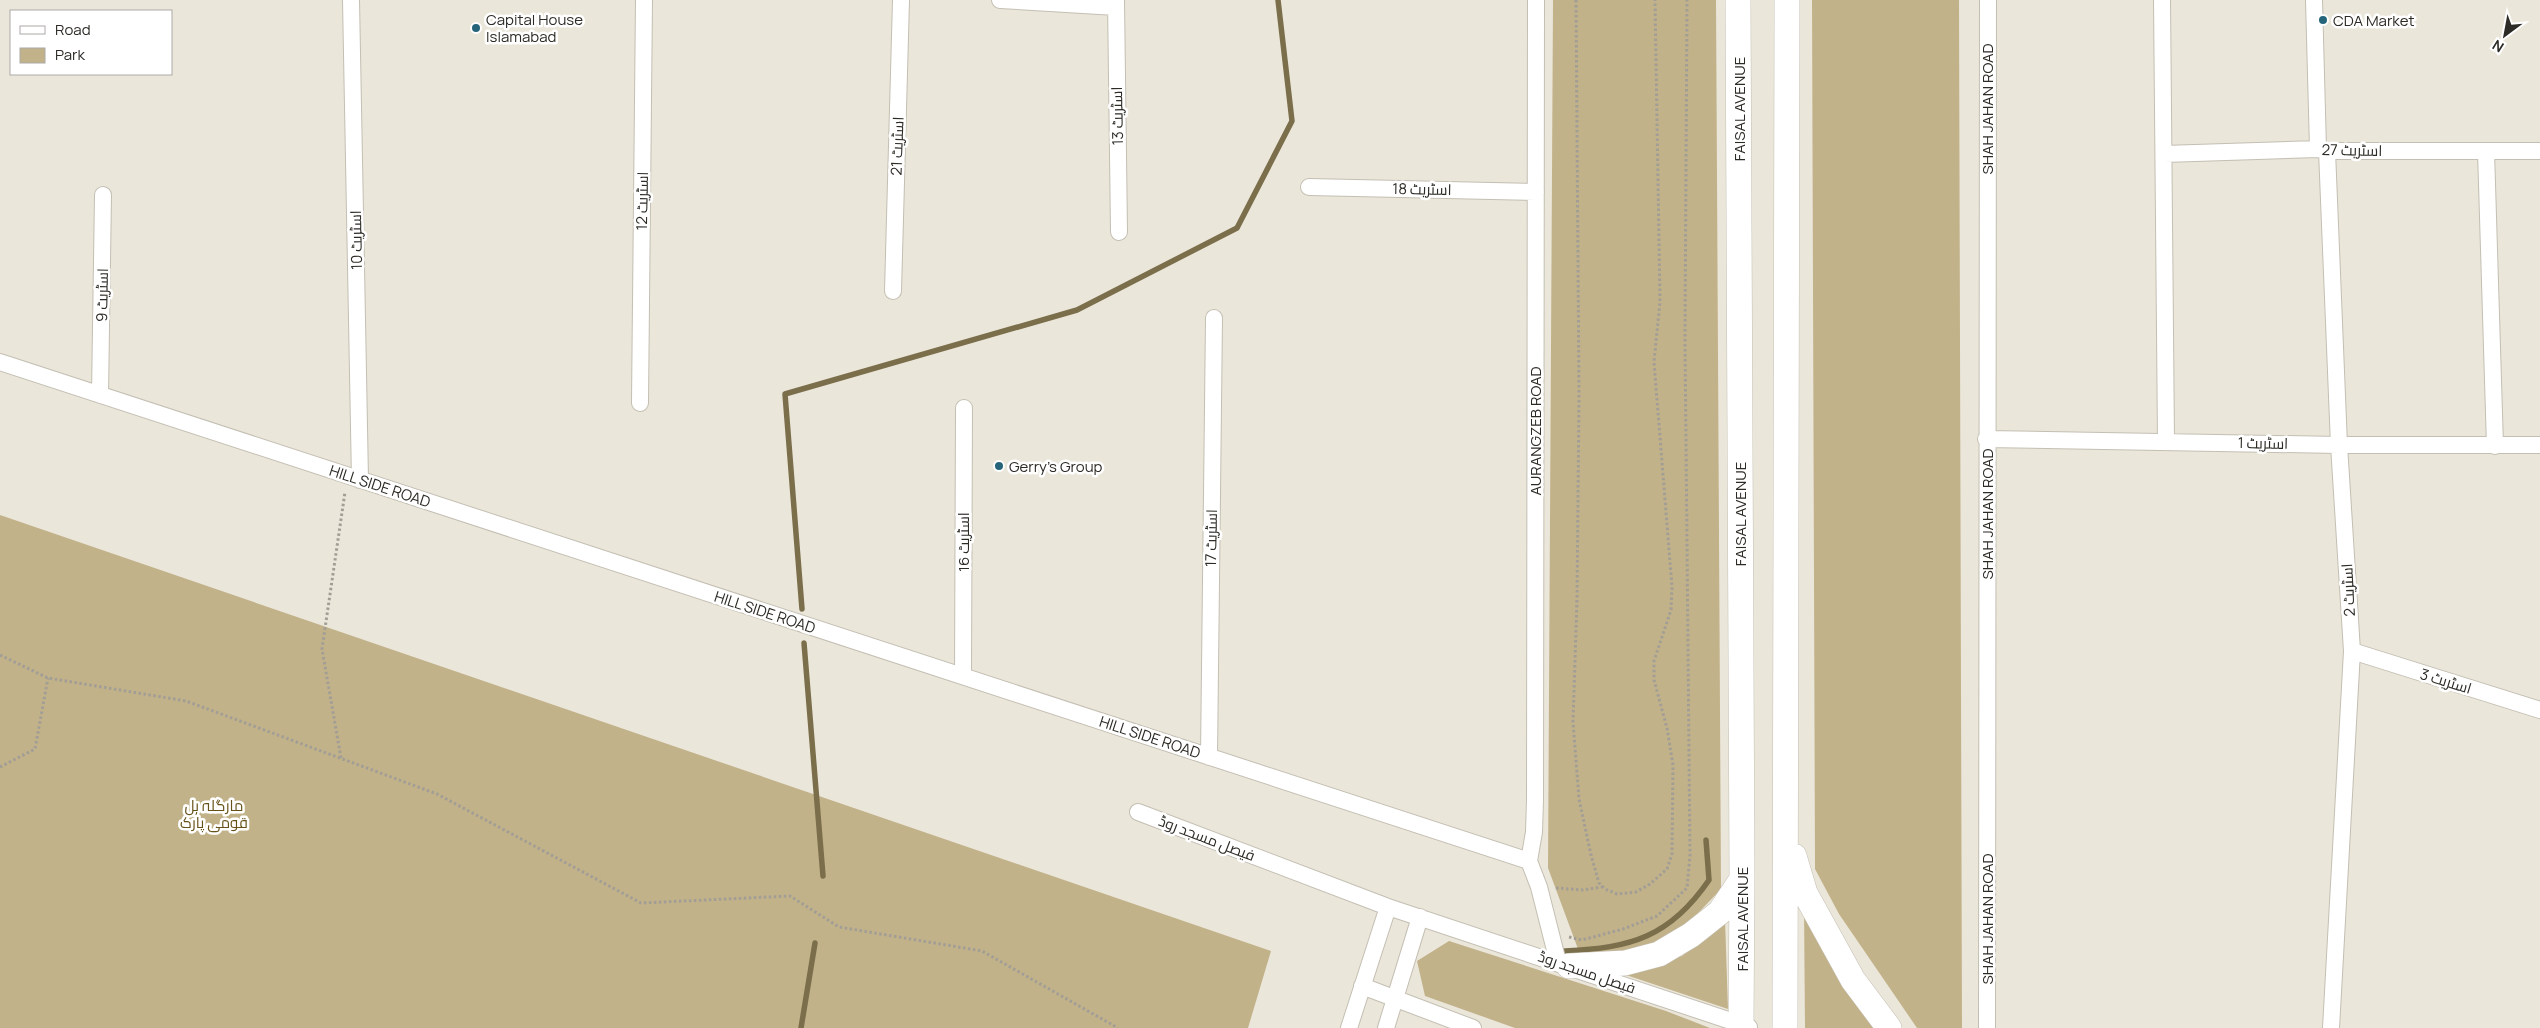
<svg xmlns="http://www.w3.org/2000/svg" width="2540" height="1028" font-family="Manrope,Cairo,sans-serif">
<style>
.green{fill:#c2b28a}
.lines{fill:none;stroke-linecap:round;stroke-linejoin:round}
.stream{stroke:#7b6e4b;stroke-width:5.5}
.street-casing{stroke:#c4bfb3;stroke-width:18}
.primary-casing{stroke:#c4bfb3;stroke-width:26}
.path{stroke:#a29e95;stroke-width:3;stroke-dasharray:2.5 2.5;stroke-linecap:butt}
.street{stroke:#fff;stroke-width:16}
.primary{stroke:#fff;stroke-width:25}
.poi-dot{fill:#256479;stroke:#fff;stroke-width:2}
.labels{text-anchor:middle;dominant-baseline:central;stroke-width:5;stroke-linejoin:round;paint-order:stroke}
.poi-label{font-size:15px;fill:#2c2b26;stroke:#fff;text-anchor:start}
.street-label{font-size:15px;fill:#2c2b26;stroke:#fff}
.park-label{font-size:15px;fill:#665118;stroke:#fff}
</style>
<rect width="100%" height="100%" fill="#ebe6da"/>
<path class="green" d="M1553 0H1716L1721 889 1683 929 1645 948 1581 957 1548 868Z
M1812 0H1959L1962 1028H1917L1839 914 1815 869Z
M0 515 1271 951 1248 1028H0Z
M1804 905 1877 1028H1805Z
M1725 920 1728 1009 1620 973 1682 956Z
M1449 941 1666 1011 1710 1028H1515L1425 996 1417 961Z"/>
<g class="lines">
<path class="stream" d="M802 609 785 394 1077 310 1237 228 1292 121 1278 0
M804 643 823 876
M1565 951C1631 948 1670 937 1709 880L1706 840
M801 1028 815 943"/>
<g class="street-casing">
<path id="street" d="M351 0 360 480
M1000 0 1116 7
M1116 0 1119 232
M2162 0 2166 441
M2314 0 2318 149
M2327 151 2339 445 2352 651 2331 1028
M2486 151 2495 446
M2164 154 2318 149 2327 151H2540
M1309 187 1536 192
M893 291 901 0
M0 362 1529 861
M100 395 103 195
M640 403 644 0
M1986 439 2339 445H2540
M2352 651 2540 710
M963 676 964 408
M1209 757 1214 318
M1138 812 1388 907 1749 1027
M1529 861 1534 832 1535 800 1536 0
M1529 861 1539 887 1558 962
M1362 986 1473 1028
M1349 1028 1388 907
M1386 1028 1420 917
M1987 1028 1988 0"/>
</g>
<g class="primary-casing">
<path id="primary" d="M1738 0 1742 879 1741 1028
M1794 856 1805 893 1853 980 1889 1028
M1569 966 1625 963 1659 954 1691 935 1720 912 1742 879
M1785 1028 1787 0"/>
</g>
<path class="path" d="M1576 0 1579 395 1577 599 1573 722 1579 799 1591 855 1599 883 1605 889 1617 894 1636 892 1650 884 1667 869 1672 854 1673 765 1667 728 1654 680V661L1671 610 1672 587 1654 362 1660 302 1655 0
M0 655 48 678 186 701 437 794 641 903 790 896 839 927 982 951 1118 1028
M341 758 322 649 345 492
M0 767 35 749 48 678
M1556 888 1583 890 1602 887
M1569 937 1582 940 1623 929 1657 916 1687 888 1690 856 1685 339 1687 0"/>
<use href="#street" class="street"/>
<use href="#primary" class="primary"/>
</g>
<g class="poi-dot">
<circle cx="2323" cy="20" r="5"/>
<circle cx="476" cy="28" r="5"/>
<circle cx="999" cy="466" r="5"/>
</g>
<g class="labels">
<g class="poi-label">
<text x="486" y="19">Capital House<tspan x="486" dy="17">Islamabad</tspan></text>
<text x="2333" y="20">CDA Market</text>
<text x="1009" y="466">Gerry's Group</text>
</g>
<g class="street-label">
<text transform="translate(1739 109) rotate(-90)">FAISAL AVENUE</text>
<text transform="translate(1987 109) rotate(-90)">SHAH JAHAN ROAD</text>
<text transform="translate(1117 116) rotate(-91)">اسٹریٹ 13</text>
<text transform="translate(897 146) rotate(-88)">اسٹریٹ 21</text>
<text transform="translate(2352 150) rotate(1)">اسٹریٹ 27</text>
<text transform="translate(1422 189) rotate(1)">اسٹریٹ 18</text>
<text transform="translate(642 201) rotate(-89)">اسٹریٹ 12</text>
<text transform="translate(356 240) rotate(-91)">اسٹریٹ 10</text>
<text transform="translate(102 295) rotate(-89)">اسٹریٹ 9</text>
<text transform="translate(1535 431) rotate(-90)">AURANGZEB ROAD</text>
<text transform="translate(2263 443) rotate(1)">اسٹریٹ 1</text>
<text transform="translate(380 486) rotate(18)">HILL SIDE ROAD</text>
<text transform="translate(1740 514) rotate(-90)">FAISAL AVENUE</text>
<text transform="translate(1987 514) rotate(-90)">SHAH JAHAN ROAD</text>
<text transform="translate(1211 538) rotate(-89)">اسٹریٹ 17</text>
<text transform="translate(963 542) rotate(-90)">اسٹریٹ 16</text>
<text transform="translate(2348 590) rotate(-93)">اسٹریٹ 2</text>
<text transform="translate(765 612) rotate(18)">HILL SIDE ROAD</text>
<text transform="translate(2446 681) rotate(17)">اسٹریٹ 3</text>
<text transform="translate(1150 737) rotate(18)">HILL SIDE ROAD</text>
<text transform="translate(1207 838) rotate(21)">فیصل مسجد روڈ</text>
<text transform="translate(1742 919) rotate(-90)">FAISAL AVENUE</text>
<text transform="translate(1987 919) rotate(-90)">SHAH JAHAN ROAD</text>
<text transform="translate(1587 972) rotate(19)">فیصل مسجد روڈ</text>
</g>
<g class="park-label">
<text x="214" y="805">مارگلہ ہل<tspan x="214" dy="17">قومی پارک</tspan></text>
</g>
</g>
<rect x="10" y="10" width="162" height="65" fill="#ffffff" stroke="#abaaa8"/>
<rect x="20" y="26" width="25" height="8" fill="#ffffff" stroke="#abaaa8"/>
<text x="55" y="35" font-size="15" fill="#2c2b26">Road</text>
<rect x="20" y="48" width="25" height="15" fill="#c2b28a" stroke="#abaaa8"/>
<text x="55" y="60" font-size="15" fill="#2c2b26">Park</text>
<g transform="translate(2505 35) rotate(212)" stroke="#ffffff" stroke-width="4" paint-order="stroke">
<path d="M0-4L9 19L0 12L-9 19Z" fill="#2c2b26"/>
<text y="-8" font-size="14" font-weight="bold" text-anchor="middle" fill="#2c2b26">N</text>
</g>
</svg>
